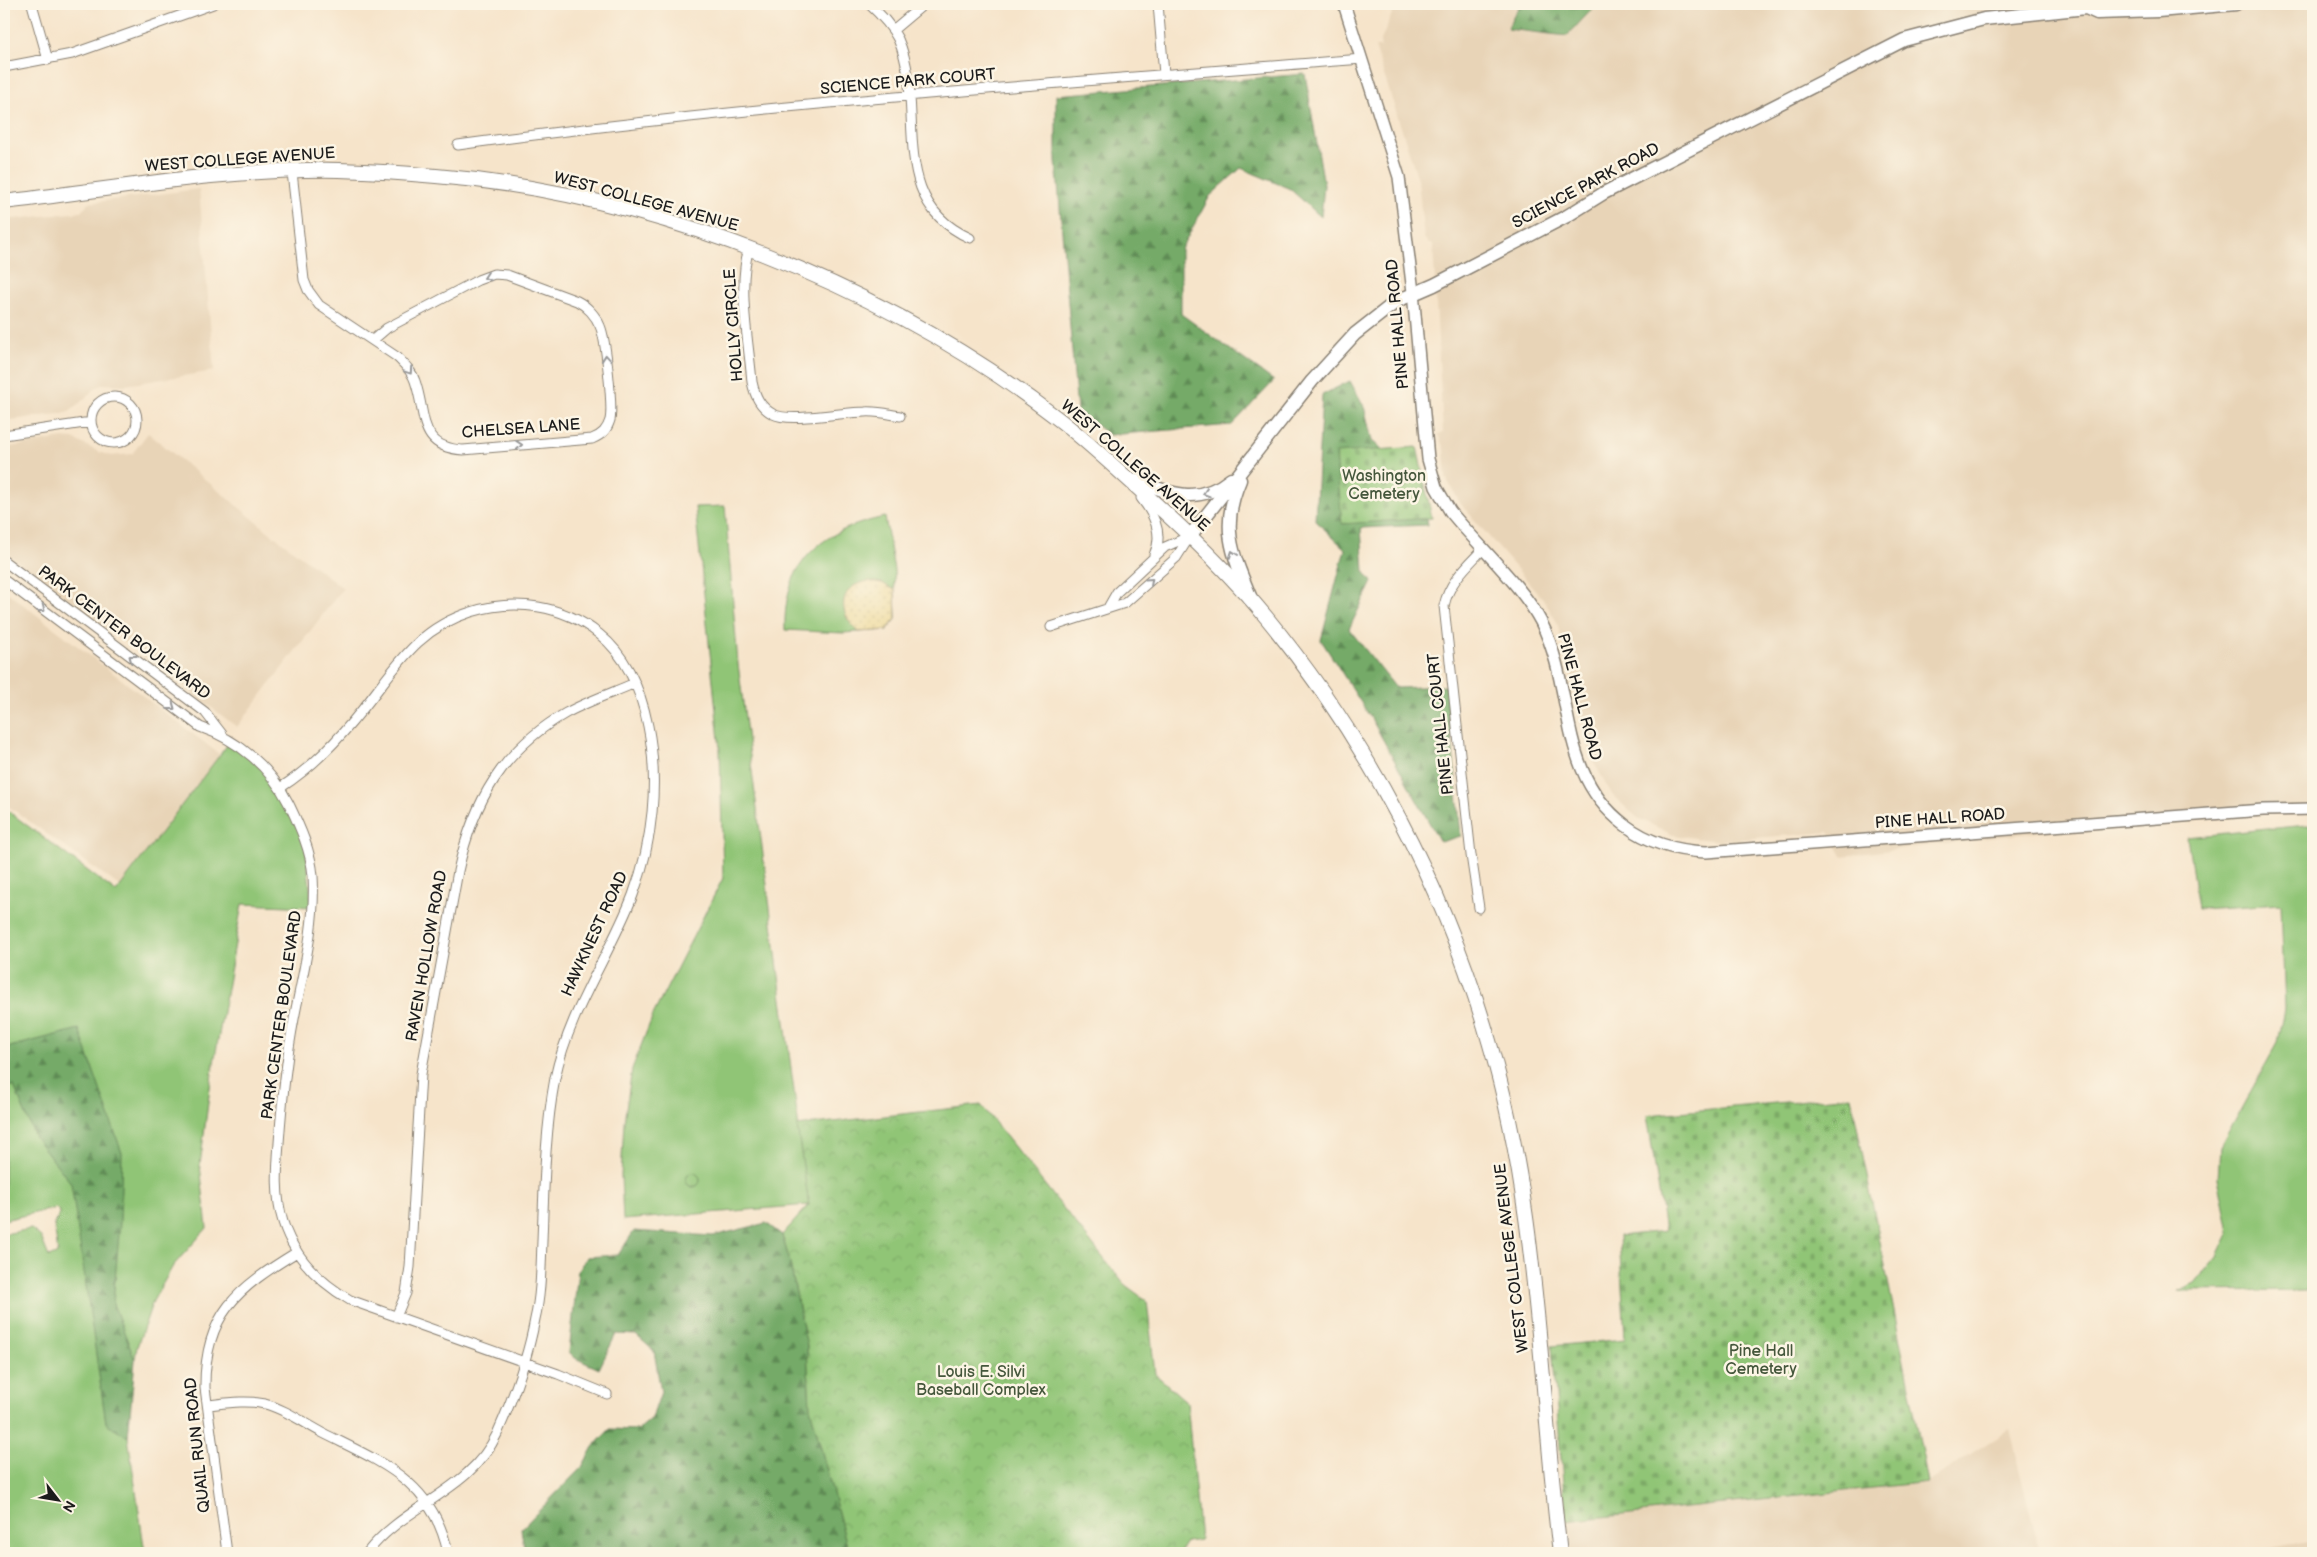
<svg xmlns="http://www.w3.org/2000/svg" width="2317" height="1557" font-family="'Balsamiq Sans',sans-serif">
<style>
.built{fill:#e8d4b7}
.grass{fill:#90c576;stroke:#567049}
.forest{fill:url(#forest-firs);stroke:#486342}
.sand{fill:url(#sand-dots);stroke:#857b5d}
.cemetery{fill:url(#cemetery-stones);stroke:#567049}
.park{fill:url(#park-crowns);stroke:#567049}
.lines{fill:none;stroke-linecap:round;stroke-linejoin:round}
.minor-casing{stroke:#898073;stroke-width:11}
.tertiary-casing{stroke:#898073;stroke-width:14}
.secondary-casing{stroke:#898073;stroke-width:15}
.primary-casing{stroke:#898073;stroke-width:16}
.minor{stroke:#fff;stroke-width:9}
.tertiary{stroke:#fff;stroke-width:11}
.secondary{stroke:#fff;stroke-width:12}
.primary{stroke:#fff;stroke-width:14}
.oneway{stroke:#999}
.labels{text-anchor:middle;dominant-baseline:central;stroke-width:5;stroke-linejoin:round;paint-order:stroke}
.street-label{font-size:16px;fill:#1c1c1c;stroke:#fcf5e5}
.park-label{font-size:16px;fill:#45573c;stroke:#fcf5e5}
</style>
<defs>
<pattern id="forest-firs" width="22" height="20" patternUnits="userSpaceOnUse" patternTransform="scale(1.25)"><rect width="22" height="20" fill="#74aa67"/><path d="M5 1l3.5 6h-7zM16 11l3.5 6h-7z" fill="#5e8a54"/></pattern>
<pattern id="sand-dots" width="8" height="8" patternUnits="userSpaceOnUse" patternTransform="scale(1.25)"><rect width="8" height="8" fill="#eeda9e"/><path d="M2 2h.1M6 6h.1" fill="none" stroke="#ccba88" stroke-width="1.8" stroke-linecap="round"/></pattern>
<pattern id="cemetery-stones" width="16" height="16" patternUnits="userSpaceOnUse" patternTransform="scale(1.25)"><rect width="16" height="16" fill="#90c576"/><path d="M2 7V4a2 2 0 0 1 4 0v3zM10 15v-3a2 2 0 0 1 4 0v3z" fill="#7ca966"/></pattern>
<pattern id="park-crowns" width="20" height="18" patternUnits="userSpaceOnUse" patternTransform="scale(1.25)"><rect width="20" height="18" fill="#90c576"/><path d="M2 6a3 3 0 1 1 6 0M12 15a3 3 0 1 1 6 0" fill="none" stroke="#7ca966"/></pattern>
</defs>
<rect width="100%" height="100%" fill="#fcf5e5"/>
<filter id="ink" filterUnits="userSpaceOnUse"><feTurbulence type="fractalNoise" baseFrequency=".02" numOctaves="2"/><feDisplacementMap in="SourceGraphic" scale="10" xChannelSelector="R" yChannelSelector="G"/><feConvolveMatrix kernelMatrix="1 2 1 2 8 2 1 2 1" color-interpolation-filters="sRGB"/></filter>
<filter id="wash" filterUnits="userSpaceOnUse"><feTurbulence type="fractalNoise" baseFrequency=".0096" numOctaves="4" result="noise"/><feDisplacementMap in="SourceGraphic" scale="20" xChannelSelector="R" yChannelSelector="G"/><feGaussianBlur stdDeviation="1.12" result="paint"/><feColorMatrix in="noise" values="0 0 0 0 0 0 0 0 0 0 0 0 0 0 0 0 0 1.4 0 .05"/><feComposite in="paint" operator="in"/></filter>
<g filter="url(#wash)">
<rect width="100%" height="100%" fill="#f6e4ca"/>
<path class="built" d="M1396 4H2313V809L2137 820 1842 856 1829 832 1718 841 1673 835 1638 818 1613 796 1594 763 1557 622 1543 599 1460 503 1446 478 1444 449 1438 434 1443 433 1433 244H1429L1424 238 1418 179 1375 47H1381L1380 43Z
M199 189 214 371 125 385 103 384 97 387 73 409 65 413 4 421V220L81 212 88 203Z
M148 433 274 536 343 588 237 727 4 551V448L62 438 73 439 99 452 111 456 132 454Z
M4 590 227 760 128 892 4 803Z
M2009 1429 2040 1553H1572L1566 1521 1928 1482Z
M2313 1540V1553H2245Z"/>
<path class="grass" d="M725 506 738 664 809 1205 623 1220 621 1176 624 1122 632 1069 653 1015 723 878 720 750 695 507Z
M885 517 894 570 896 619 887 630 843 633 785 630C783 562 821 530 885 517Z
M231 740 273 779 305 840 312 907 242 904 211 1080 200 1165 207 1228 173 1266 153 1301 137 1347 131 1382 128 1437 145 1553H4V1234L31 1229 41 1237 49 1257 58 1253 54 1224 60 1214 57 1208 4 1220V808L116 892Z
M2307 825 2313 826V1290L2178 1291 2196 1283 2217 1257 2229 1232 2218 1178 2220 1147 2278 1042 2285 1009 2281 904 2198 909 2187 837Z"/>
<path class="forest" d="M1520 4H1597L1567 36 1507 29Z
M1305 74 1324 185 1321 217 1290 189 1241 168 1210 196 1181 249V314L1274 381 1232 425 1109 435 1077 411 1056 160V95Z
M1350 381 1364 406 1372 441 1421 481 1428 525 1361 528 1364 571 1372 582 1349 629 1396 688 1447 686 1461 836 1440 842 1372 720 1321 640 1345 549 1315 520 1322 395Z
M79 1029 122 1153 120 1222 113 1304 135 1360 128 1437 106 1423 71 1183 35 1137 14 1086 4 1087V1051L10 1047Z
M766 1223 782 1235 789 1258 807 1346 810 1407 849 1553H525L521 1529 582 1467 593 1447 610 1429 638 1430 652 1418 661 1392 654 1351 636 1335 616 1334 599 1369 575 1358 569 1352 578 1271 586 1257 618 1255 634 1231 713 1236Z"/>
<path class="sand" d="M870 581 882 583 895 590 896 619 887 630 859 632C836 614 838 584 870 581Z"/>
<path class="cemetery" d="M1417 447 1432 518 1342 524 1336 453Z
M1851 1096 1928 1482 1566 1521 1552 1346 1625 1339 1619 1236 1665 1231 1647 1115Z"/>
<path class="park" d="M981 1105 1124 1284 1147 1301 1155 1374 1187 1402 1200 1540 1186 1542 1179 1553H849L810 1407 807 1346 789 1258 782 1235 809 1205 797 1126Z
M686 1180a7 7 0 1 1 14 0a7 7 0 1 1-14 0Z"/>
</g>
<g filter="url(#ink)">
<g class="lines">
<g class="minor-casing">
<path id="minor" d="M32 4 48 60
M869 4C881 15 891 25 898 39 928 106 884 200 970 238
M1158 4 1164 74
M893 30 924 4
M4 67 72 54 213 4
M458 145C758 104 1060 83 1362 59
M292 172 304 280 308 290 319 305 397 357C404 364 412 371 415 381 427 415 417 447 463 450L592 439C602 435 607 430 610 420 613 407 606 339 600 326 596 316 587 306 577 301L507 275 494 274 478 280 387 328 373 340
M749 249C737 284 749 344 752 382 755 396 760 407 773 414 789 423 844 412 865 412 877 411 888 414 900 416
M91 420a23 23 0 1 1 46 0a23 23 0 1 1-46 0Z
M4 435 91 422
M1141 498C1154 514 1164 534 1154 555
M4 561 205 712 222 734
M4 580 200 727C239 740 271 768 289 804 300 827 311 851 313 876 316 924 303 972 294 1019 286 1060 282 1101 279 1143 277 1169 275 1196 283 1222 294 1257 319 1282 350 1300L558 1374 607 1394
M1109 606 1117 592 1165 547 1190 536
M1051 627 1125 603 1176 558 1190 536
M280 788C313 767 338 740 362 710 396 668 416 629 471 612 515 598 563 605 599 634 628 657 641 691 648 726 659 781 653 842 633 895 609 957 569 1011 555 1078 545 1131 544 1187 542 1241 541 1267 541 1294 535 1319 528 1358 513 1398 497 1434 470 1492 403 1505 367 1553
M1479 908 1471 855 1444 606C1449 582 1466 567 1483 549
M396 1317 406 1293 410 1267 421 1074 458 871C473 802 503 749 566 713 588 701 612 693 635 683
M208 1405C227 1403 246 1400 265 1404 285 1409 304 1423 323 1433 382 1463 433 1481 448 1553
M227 1553 205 1388C204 1314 238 1288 297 1252"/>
</g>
<g class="tertiary-casing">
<path id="tertiary" d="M1344 4 1399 177 1413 292 1428 459 1436 487 1450 511C1477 545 1522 585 1541 622 1576 691 1556 773 1625 825 1649 843 1677 851 1706 852L2263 810 2313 809"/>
</g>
<g class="secondary-casing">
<path id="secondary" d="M2086 8 2097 13 2158 11 2236 4
M1126 477C1165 490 1194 509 1231 479
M1240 480C1220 526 1232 553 1250 596
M1190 536 1312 381 1355 334 1397 301 1434 285 1567 216 1604 193 1904 40 1984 19 2086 8 2094 4"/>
</g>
<g class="primary-casing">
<path id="primary" d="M4 202C115 189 227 168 339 170 371 171 404 173 436 176 651 193 886 286 1057 418 1086 440 1112 465 1139 489 1184 529 1228 571 1266 617 1368 741 1444 887 1489 1041 1539 1209 1539 1381 1560 1553"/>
</g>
<use href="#minor" class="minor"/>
<use href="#tertiary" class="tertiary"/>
<use href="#secondary" class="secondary"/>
<use href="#primary" class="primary"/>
</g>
<defs><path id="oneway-chevron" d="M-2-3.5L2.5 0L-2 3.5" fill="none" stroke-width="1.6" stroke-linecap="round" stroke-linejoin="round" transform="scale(1.25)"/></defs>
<g class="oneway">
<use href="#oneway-chevron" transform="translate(487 277) rotate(161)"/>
<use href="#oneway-chevron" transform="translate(606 358) rotate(-95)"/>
<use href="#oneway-chevron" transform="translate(409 371) rotate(56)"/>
<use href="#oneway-chevron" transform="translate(519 445) rotate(-5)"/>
<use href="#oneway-chevron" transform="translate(1206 493) rotate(162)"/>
<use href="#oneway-chevron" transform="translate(1233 554) rotate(-110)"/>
<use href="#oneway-chevron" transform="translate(1150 581) rotate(-42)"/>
<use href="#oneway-chevron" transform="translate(42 609) rotate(37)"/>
<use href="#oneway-chevron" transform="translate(132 658) rotate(-143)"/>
<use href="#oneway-chevron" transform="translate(172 707) rotate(37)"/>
</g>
</g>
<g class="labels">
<g class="street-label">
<text transform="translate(908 82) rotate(-5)">SCIENCE PARK COURT</text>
<text transform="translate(240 160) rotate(-4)">WEST COLLEGE AVENUE</text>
<text transform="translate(1586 186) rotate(-28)">SCIENCE PARK ROAD</text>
<text transform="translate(646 202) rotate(15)">WEST COLLEGE AVENUE</text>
<text transform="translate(1398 324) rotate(-95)">PINE HALL ROAD</text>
<text transform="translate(734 325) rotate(-94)">HOLLY CIRCLE</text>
<text transform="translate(521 429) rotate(-4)">CHELSEA LANE</text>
<text transform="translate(1135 466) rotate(41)">WEST COLLEGE AVENUE</text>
<text transform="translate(124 633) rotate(37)">PARK CENTER BOULEVARD</text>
<text transform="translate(1579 697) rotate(75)">PINE HALL ROAD</text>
<text transform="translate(1441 724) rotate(-96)">PINE HALL COURT</text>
<text transform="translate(1940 819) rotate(-4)">PINE HALL ROAD</text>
<text transform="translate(595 934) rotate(-65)">HAWKNEST ROAD</text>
<text transform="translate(427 956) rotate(-80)">RAVEN HOLLOW ROAD</text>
<text transform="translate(282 1015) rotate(-82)">PARK CENTER BOULEVARD</text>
<text transform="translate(1512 1258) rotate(-97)">WEST COLLEGE AVENUE</text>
<text transform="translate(198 1445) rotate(-96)">QUAIL RUN ROAD</text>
</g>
<g class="park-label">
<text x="1384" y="476">Washington<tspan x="1384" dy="18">Cemetery</tspan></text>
<text x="1761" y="1351">Pine Hall<tspan x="1761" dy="18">Cemetery</tspan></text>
<text x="981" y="1372">Louis E. Silvi<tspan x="981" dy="18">Baseball Complex</tspan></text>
</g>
</g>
<rect width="2317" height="1557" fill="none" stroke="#fcf5e5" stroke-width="20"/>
<g transform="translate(58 1500) rotate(121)" stroke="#fcf5e5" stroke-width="4" paint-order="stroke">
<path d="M0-4L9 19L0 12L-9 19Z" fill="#1c1c1c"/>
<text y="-8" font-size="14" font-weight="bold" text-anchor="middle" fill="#1c1c1c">N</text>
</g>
</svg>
